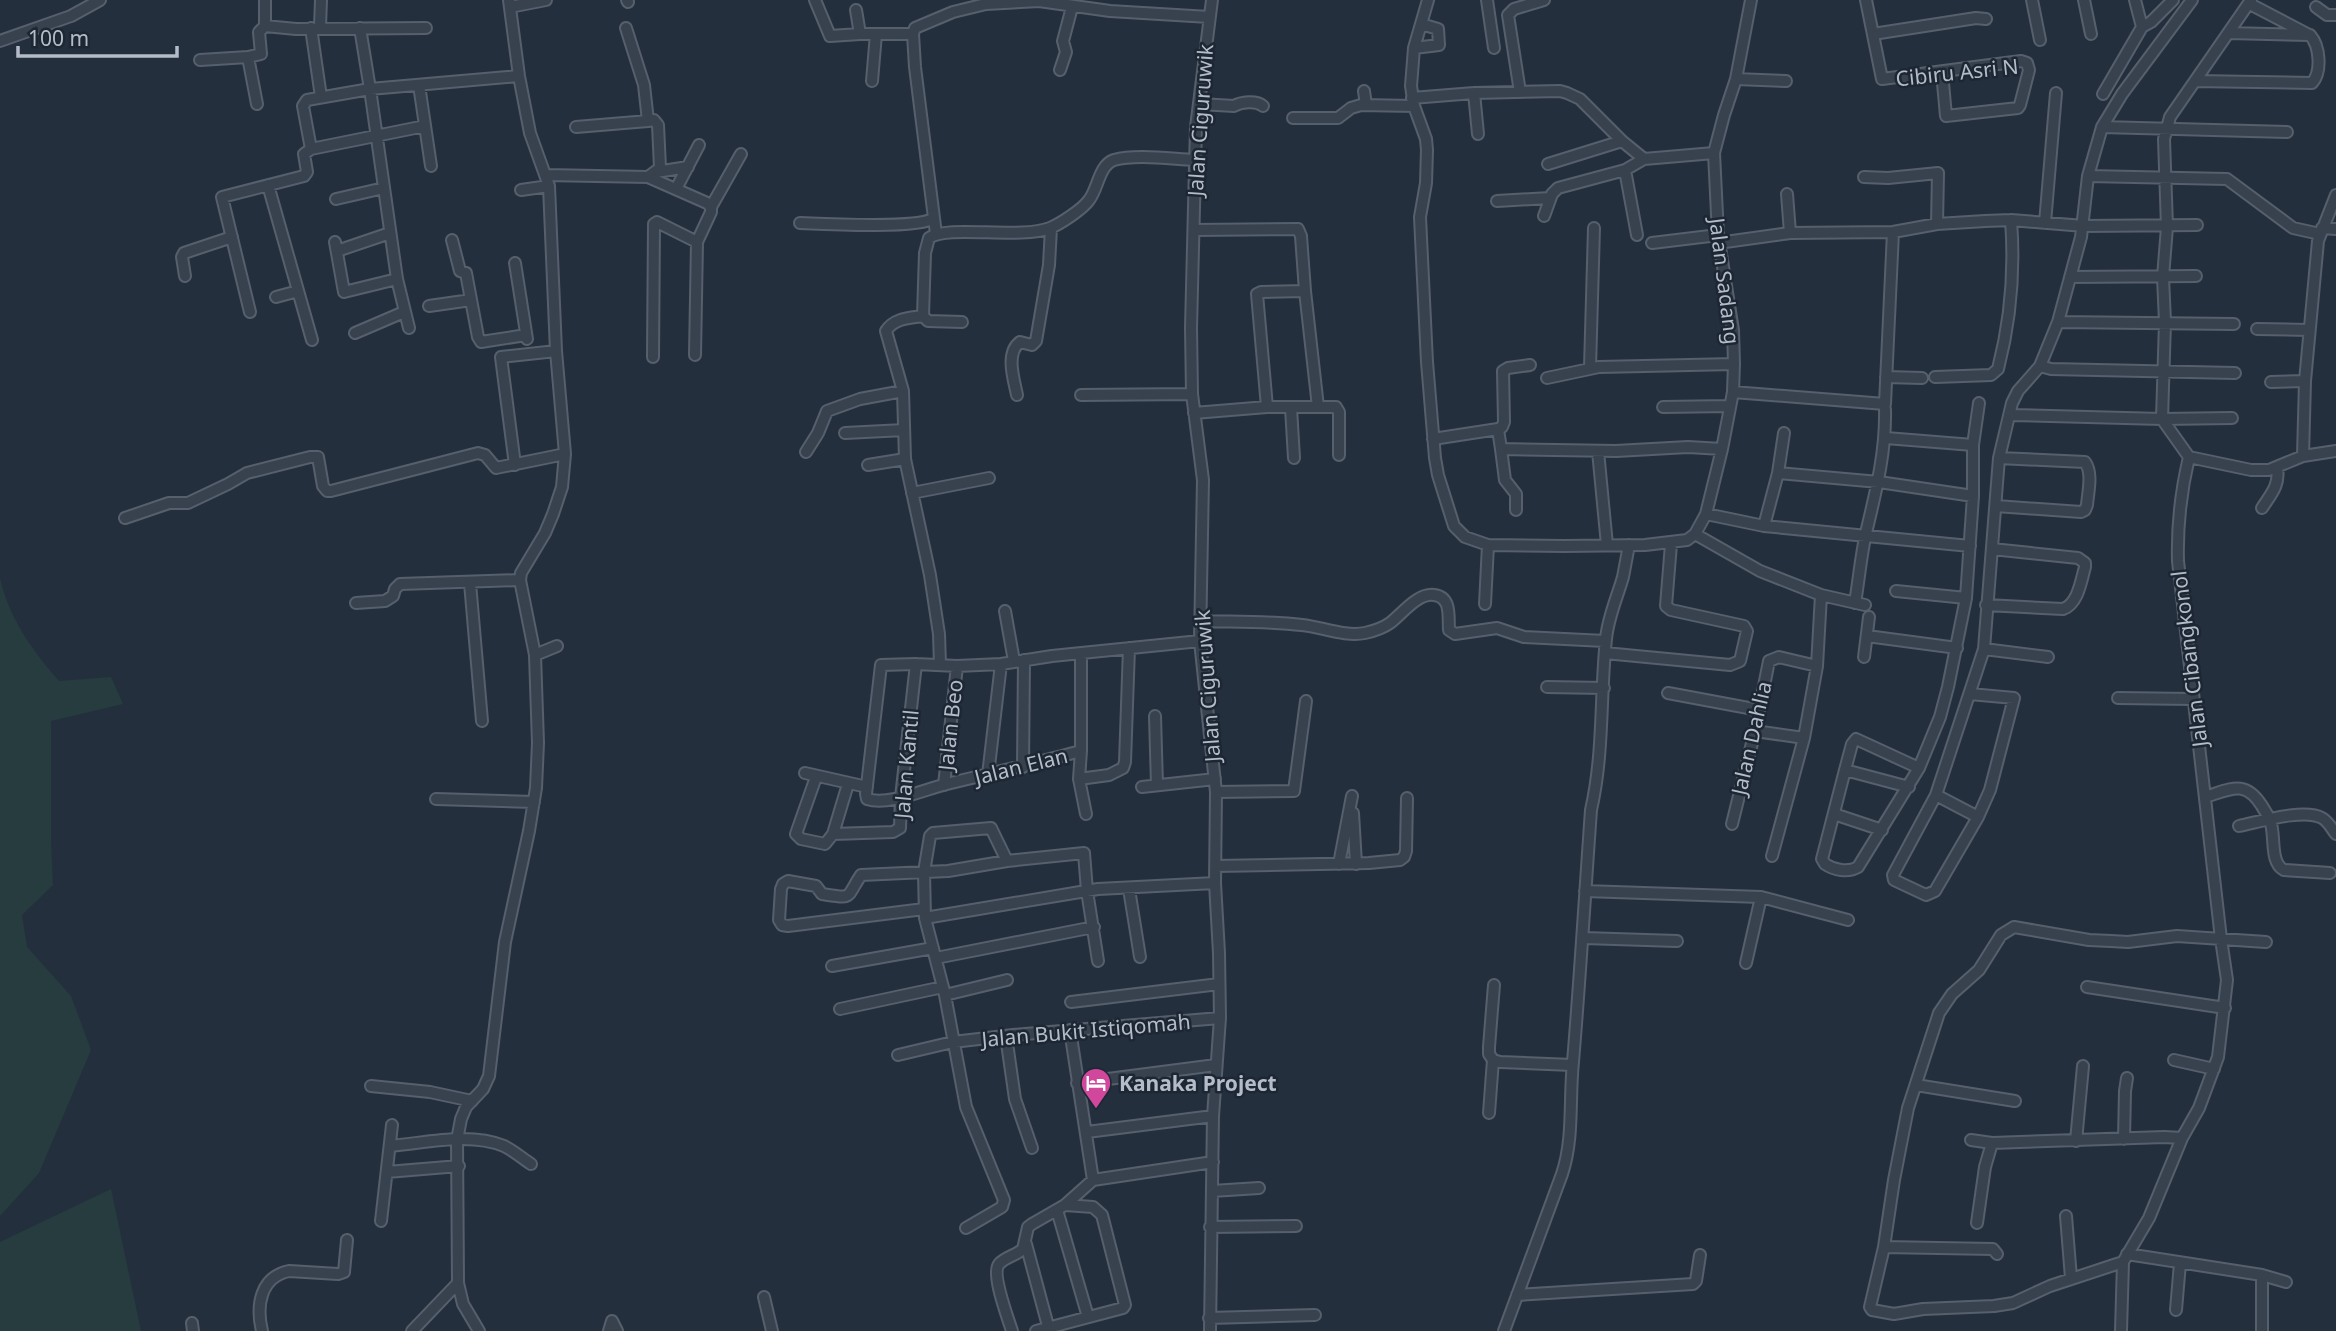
<svg xmlns="http://www.w3.org/2000/svg" width="2336" height="1331" font-family="'Noto Sans',sans-serif">
<style>
.green{fill:#263c3f}
.lines{fill:none;stroke-linecap:round;stroke-linejoin:round}
.minor-casing{stroke:#565f6c;stroke-width:14}
.minor{stroke:#38414e;stroke-width:10}
.labels{text-anchor:middle;dominant-baseline:central;stroke-width:5;stroke-linejoin:round;paint-order:stroke}
.street-label{font-size:21px;fill:#b4bcc9;stroke:#1d2633}
.poi-label{font-size:21px;font-weight:bold;fill:#b4bcc9;stroke:#1d2633;text-anchor:start}
</style>
<rect width="100%" height="100%" fill="#242f3e"/>
<path class="green" d="M0 578C9 618 32 650 59 681L111 677 123 704 51 721V841L53 885 22 915 27 947 71 996 91 1050 39 1173 0 1216Z
M111 1189 141 1331H0V1242Z"/>
<g class="lines">
<g class="minor-casing">
<path id="minor" d="M265 0V26L296 29 426 28
M627 0 628 2
M815 0 830 36 860 34H913
M1428 0 1414 48 1411 86 1414 106 1426 139 1427 150 1426 183 1420 217 1427 362 1435 458 1438 475 1454 526 1465 537 1488 545 1564 546 1645 545 1687 540 1695 534 1706 514 1722 449 1733 392 1734 364 1733 330 1718 235 1714 153 1724 115 1736 79 1751 0
M1487 0 1494 48
M1866 0 1882 79 2021 61 2027 63 2029 70 2020 105 2018 108 1946 116 1942 72
M2032 0 2040 40
M2084 0 2091 34
M2135 0 2142 27
M2250 4 2309 35
M510 7 546 0
M2316 7 2327 15H2336
M856 10 860 34
M320 27 321 0
M311 28 321 97
M1873 34 1976 18 1986 19
M0 41 71 16 100 0
M1414 48 1439 45 1438 29 1421 24
M200 60 248 57
M1060 70 1066 52 1063 41 1072 7
M1736 79 1786 81
M872 81 876 34
M2195 81 2312 83C2322 72 2320 46 2310 35L2229 33
M419 85 431 166
M1364 91 1366 105
M1520 92 1508 15 1514 9 1544 0
M1474 93 1478 134
M2103 94 2142 27 2151 22 2173 0
M1412 98 1474 93 1560 91 1567 93 1580 99 1622 141 1644 159 1714 153
M257 104 248 57 261 54 259 32 265 26
M1200 104 1234 106C1241 102 1256 100 1263 106
M1293 118H1338L1351 108 1361 105 1414 106
M576 127 648 121
M2102 127 2287 132
M311 149 303 106 307 100 370 89 360 28
M1548 164 1622 141
M1625 170 1637 235
M656 172 688 167
M546 175 648 177 660 168 658 125 654 120 648 121 644 85 626 28
M2088 176 2227 179 2293 228 2320 234
M648 177 707 203 711 207V212L697 242 695 355
M1864 177 1888 178 1938 173 1937 224
M268 185 312 340
M676 189 699 145
M521 190 549 186
M1787 194 1790 233
M336 199 384 188
M1497 201 1550 198
M711 207 741 154
M1544 216 1552 194 1558 188 1625 170 1644 159
M800 223C824 224 919 229 934 218
M2045 223 2056 93
M2322 228 2336 229
M1194 230 1298 229 1301 236 1305 291
M936 234 915 67 913 34 915 28 953 12 986 4 1039 1 1110 11 1209 17
M452 240 460 271 466 273 478 337 481 342 526 335
M335 242 344 292 397 279
M1652 243 1718 235
M1718 243 1790 233 1893 232 1937 224 1985 221 2011 220 2084 226 2197 225
M337 251 390 233
M515 263 527 339
M185 276 182 257 184 253 232 237
M2070 277 2196 276
M276 297 298 291
M429 306 471 300
M250 312 222 197 304 176 307 172 304 154 311 149 425 126
M923 316 928 321 962 322
M2058 322 2234 324
M409 328 397 279 370 89 519 76
M2257 329 2308 330
M355 333 404 312
M653 357 654 224 657 222 697 242
M2040 366 2051 369 2235 373
M1590 368 1594 228
M1886 377 1922 378
M1935 377 1991 375 1998 369C2011 319 2015 272 2011 220
M1547 378 1599 367 1734 364
M2271 382 2305 381
M1733 392 1885 404 1893 232
M1017 395C1014 380 1005 353 1020 342L1032 345 1036 341 1049 265 1051 228
M1081 395 1192 394
M1267 407 1257 294 1261 292 1305 291 1318 407
M1663 407 1729 406
M1291 408 1294 458
M1194 413 1267 407H1336L1339 412V455
M2011 415 2162 419 2232 418
M1498 429 1502 427 1504 422 1503 371 1508 368 1530 365
M845 433 904 430
M1886 438 1973 445
M1433 439 1498 429 1501 449 1616 451 1688 447 1722 449
M1501 449 1505 480 1516 494V510
M1598 451 1607 545
M806 452 818 433 827 411 860 399 903 391
M2303 456 2305 381 2318 241 2336 195
M2189 457 2251 470H2269L2303 456 2336 451
M515 465 501 357 556 351
M868 465 905 459
M1778 473 1784 433
M912 493 989 478
M1996 506 2081 512 2085 510 2087 505C2088 492 2093 473 2085 462L1999 458
M2262 508C2271 494 2280 485 2277 468
M1706 514 1764 526 1970 546
M125 518 169 503H188L228 484 247 473 310 457H318L323 486 327 491H331L478 453 485 455 496 468 565 454
M1764 526 1778 473 1879 482 1973 496
M1695 534 1760 571 1821 595 1865 605
M470 583 482 721
M1896 591 1966 598
M356 603 385 601 393 596 395 589 400 584 520 580
M1855 603C1859 579 1861 555 1866 533 1876 491 1886 452 1885 409
M1485 604 1488 545
M1986 605 2063 609C2078 604 2081 581 2085 567V563L2078 558 1992 549
M1005 611 1014 661
M1200 621C1234 622 1268 621 1302 625 1322 627 1345 637 1365 633 1374 631 1383 628 1390 623 1402 614 1417 593 1434 595 1452 597 1448 617 1449 630L1455 634 1497 628 1524 637 1605 641
M1867 636 1957 648
M1984 649 2048 657
M1605 653 1730 665 1740 661 1747 631 1744 626 1671 610 1666 606 1671 544
M1081 654V751C1036 763 992 773 947 784 925 789 889 806 867 799L866 794 881 665 916 664 957 666 1001 664 1052 656 1200 641
M535 655 557 646
M1864 657 1869 617
M940 665 939 634 930 575 905 459 903 391 886 331C894 318 910 318 923 316L925 253 929 238C948 224 1019 240 1050 228 1060 224 1083 209 1089 200 1098 189 1099 165 1114 160 1136 154 1171 159 1194 160
M1547 687 1604 688
M1668 693 1759 710
M2118 698 2192 699
M1155 716 1157 785
M1755 731 1804 738
M1081 751 1079 779 1109 775 1123 768 1125 762 1129 648
M1023 767 1024 660
M1845 770 1852 744 1856 739 1919 768
M805 773 867 787
M988 775 1001 664
M816 777 796 834 801 839 825 844 833 834
M1079 779 1086 814
M848 784 833 834 893 832 900 828 901 797 916 664
M944 785 957 666
M1142 787 1215 779
M1909 787 1845 770 1822 859 1825 864C1834 870 1848 873 1858 867L1919 768 1940 717 1948 687 1966 598 1973 496V445L1979 403
M1216 792 1294 791 1306 701
M1936 795 1978 817 1990 790 2014 698 1970 694
M2205 797C2231 789 2245 779 2262 806 2264 810 2268 815 2270 820 2276 835 2269 862 2284 870L2330 873
M436 799 534 802
M1353 813 1356 864
M1834 814 1882 830
M1978 817 1935 891 1926 895 1894 880 1893 875 1936 795 1984 649 1999 458 2012 403 2018 391 2040 366 2058 322 2081 237 2088 176 2102 127 2122 94 2192 0
M1732 824 1755 731 1769 661 1779 657 1817 666
M2239 826C2259 822 2304 808 2322 818 2329 822 2331 828 2336 834
M1772 856 1804 738 1817 666 1821 595
M1339 864 1352 796
M1216 866 1369 863 1400 860 1404 857 1406 851 1407 798
M1129 889 1140 957
M1585 891 1761 897 1848 920
M924 909 788 926 782 925 779 920 781 889 783 884 788 881 816 886 822 894C854 899 845 899 861 875L948 871 1007 861
M925 918 1098 889 1215 883
M1584 938 1677 941
M936 958 1094 927
M1746 963 1761 897
M832 966 933 948
M1494 985 1489 1047V1054L1493 1060 1500 1062 1572 1065
M2087 987 2225 1008
M945 995 1007 980
M1071 1002 1219 984
M840 1009 943 987
M1070 1030 1093 1180
M1006 1036 1015 1099 1032 1148
M898 1055 953 1042 1013 1035 1220 1018
M2174 1060 2214 1069
M1077 1083 1216 1065
M1916 1085 2015 1101
M371 1086 430 1092 472 1101
M1489 1113 1493 1060
M1087 1132 1213 1116
M2124 1139 2125 1091 2127 1078
M1971 1140 1992 1143
M2076 1141 2083 1066
M390 1146C426 1143 469 1132 504 1146 514 1151 522 1158 531 1164
M387 1172 459 1166
M1212 1191 1259 1188
M1057 1210 1088 1317
M2066 1216 2071 1278
M381 1221 392 1125
M1977 1223 1985 1167 1992 1143 2164 1137 2182 1138
M1210 1227 1296 1226
M966 1228 1002 1207 1004 1200 966 1107 945 995 925 918 924 872 930 836 933 833 991 828 1007 861 1084 853 1087 891 1098 961
M1026 1244 1048 1326
M1884 1247 1993 1249 1997 1254
M2127 1254 2262 1275 2286 1282
M2123 1262 2050 1286 2013 1303 1994 1306 1923 1309 1894 1314 1872 1310 1870 1307 1884 1247 1894 1180 1908 1108 1939 1013 1952 994 1979 970 2001 935 2014 927 2089 940 2111 941 2128 942 2177 936 2266 942
M1517 1295 1693 1284 1696 1281 1700 1255
M764 1297 772 1331
M2176 1310 2180 1263
M1209 1318 1315 1315
M192 1323 193 1331
M262 1331C256 1306 260 1277 289 1271L338 1274 344 1272 347 1240
M412 1331 458 1283
M479 1331 463 1304 458 1283 457 1140 461 1119 466 1107 483 1089 489 1076 505 942 529 831 536 788 538 743 535 655 520 580 521 573 545 533 553 514 562 487 565 454 556 351 549 186 530 133 519 76 509 0
M609 1331 612 1321 617 1331
M1012 1331C1008 1318 991 1274 999 1264 1005 1257 1017 1255 1023 1249L1028 1227 1032 1224 1065 1205 1093 1180 1213 1162
M1036 1331 1123 1308 1125 1305 1102 1215 1093 1207 1065 1205
M1210 1331 1213 1116 1220 1018 1219 953 1215 883 1216 792 1200 641 1203 480 1192 394 1191 328 1196 127 1212 0
M1504 1331 1562 1174C1574 1138 1569 1100 1573 1062 1580 978 1585 894 1591 810 1604 753 1600 696 1606 639 1608 617 1617 598 1623 577 1625 566 1627 556 1629 545
M2121 1331 2123 1262 2149 1218 2182 1138 2199 1108 2218 1057 2227 980 2221 939 2178 561C2177 526 2181 491 2189 457L2162 419 2165 322 2163 277 2167 227 2164 139 2170 117 2251 0
M2262 1331V1275"/>
</g>
<use href="#minor" class="minor"/>
</g>
<defs>
<g id="hotel-pin" transform="scale(1.575)"><path d="M0 17L-7.5 6A9.5 9.5 0 1 1 7.5 6Z" fill="#d1479c" stroke="#1d2633"/><path d="M-6-4.5h1.5V1H6V5H4.5V3h-9V5H-6ZM-4 0a1.8 1.8 0 1 1 3.6 0ZM.5 0V-2.5h3Q6-2.5 6 0Z" fill="#fff"/></g>
</defs>
<g fill-rule="evenodd">
<use href="#hotel-pin" x="1096" y="1083"/>
</g>
<g class="labels">
<g class="street-label">
<text transform="translate(1957 72) rotate(-6)">Cibiru Asri N</text>
<text transform="translate(1200 120) rotate(-86)">Jalan Ciguruwik</text>
<text transform="translate(1725 281) rotate(83)">Jalan Sadang</text>
<text transform="translate(2189 659) rotate(-97)">Jalan Cibangkonol</text>
<text transform="translate(1207 686) rotate(-94)">Jalan Ciguruwik</text>
<text transform="translate(950 725) rotate(-84)">Jalan Beo</text>
<text transform="translate(1751 738) rotate(-77)">Jalan Dahlia</text>
<text transform="translate(906 764) rotate(-85)">Jalan Kantil</text>
<text transform="translate(1021 766) rotate(-14)">Jalan Elan</text>
<text transform="translate(1086 1030) rotate(-5)">Jalan Bukit Istiqomah</text>
</g>
<g class="poi-label">
<text x="1119" y="1083">Kanaka Project</text>
</g>
</g>
<path d="M18 46v10h159v-10" fill="none" stroke="#b4bcc9" stroke-width="3.5"/>
<text x="28" y="46" font-size="21" fill="#b4bcc9" stroke="#1d2633" stroke-width="5" paint-order="stroke">100 m</text>
</svg>
